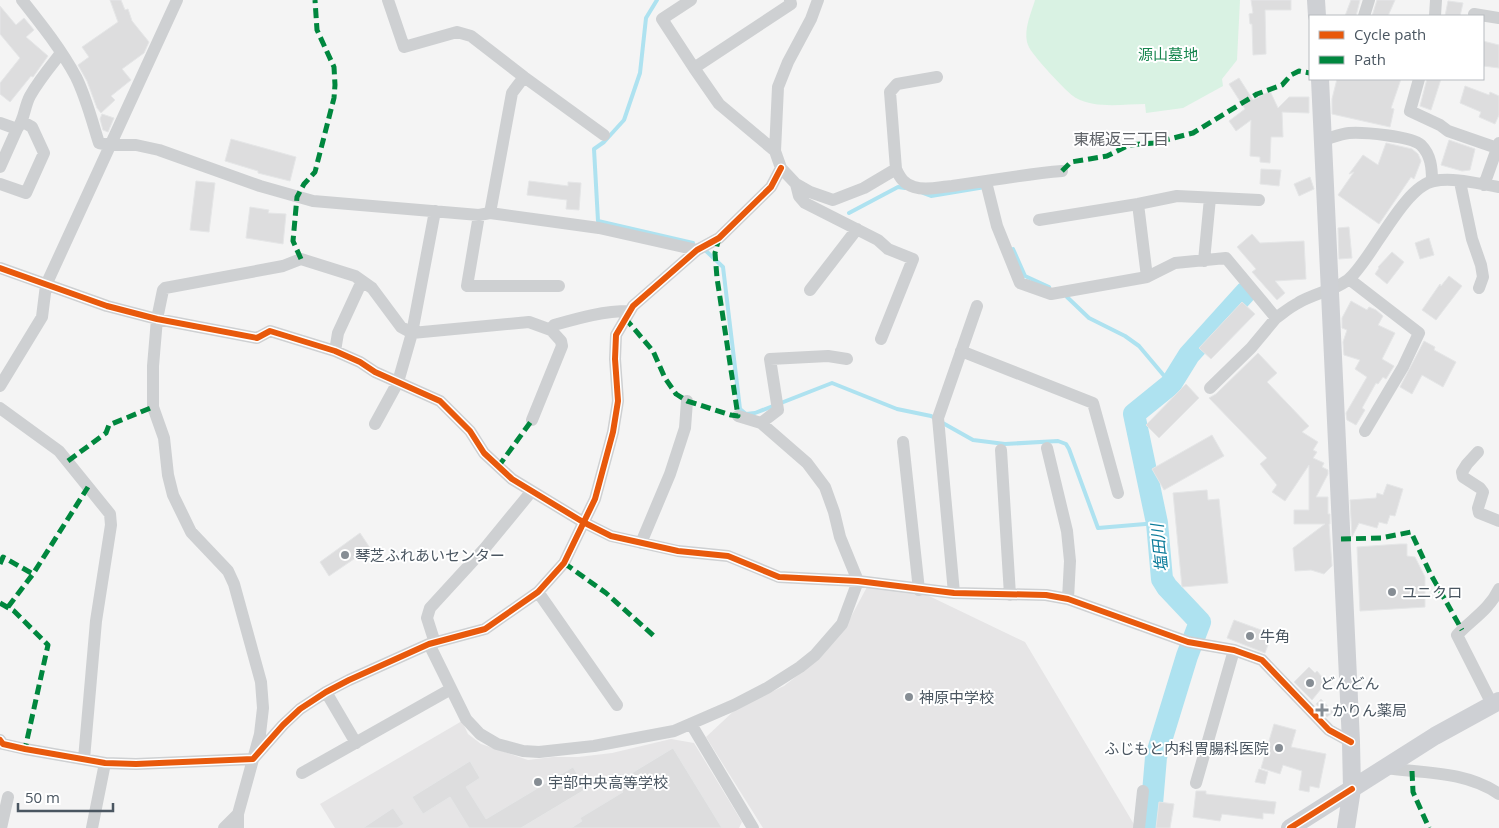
<svg xmlns="http://www.w3.org/2000/svg" width="1499" height="828" font-family="'Open Sans','Noto Sans JP',sans-serif">
<style>
.education{fill:#e6e5e6}
.green{fill:#d9f2e3}
.lines{fill:none;stroke-linecap:round;stroke-linejoin:round}
.stream{stroke:#aee2f0;stroke-width:4}
.river{stroke:#aee2f0;stroke-width:22}
.building{fill:#ddddde;stroke:#e5e6e7}
.street{stroke:#ced0d2;stroke-width:12}
.secondary{stroke:#ced0d4;stroke-width:18}
.quiet{stroke:#00873e;stroke-width:5;stroke-dasharray:10 5;stroke-linecap:butt}
.cycleway-casing{stroke:#fff;stroke-width:9}
.cycleway{stroke:#e8590c;stroke-width:6}
.poi-dot{fill:#868d94;stroke:#fff;stroke-width:2}
.labels{text-anchor:middle;dominant-baseline:central;stroke-width:4;stroke-linejoin:round;paint-order:stroke}
.park-label{font-size:15px;fill:#17864f;stroke:#fff}
.poi-label{font-size:15px;fill:#4a5661;stroke:#fff;text-anchor:start}
.neighbourhood-label{font-size:16px;fill:#5f6368;stroke:#fff}
.water-label{font-size:16px;font-style:italic;fill:#0c7c9b;stroke:#fff}
</style>
<rect width="100%" height="100%" fill="#f4f4f4"/>
<path class="education" d="M867 587 927 595 1025 642 1135 826V828H763L706 737 737 708 784 686 821 657 845 628Z
M462 721 468 734 481 744 528 760 553 757H578L612 753 671 739 694 743 742 822 739 828H335L320 804Z"/>
<path class="green" d="M1035 0H1240L1237 60 1222 79 1223 86 1183 108 1146 113 1145 104C1124 104 1096 109 1076 98 1068 94 1030 53 1028 45 1023 30 1031 14 1035 0Z"/>
<g class="lines">
<path class="stream" d="M657 0 646 18 640 73 624 120 604 142 594 149 598 221 693 243
M923 193 931 196 985 187
M849 213 898 187 905 188
M704 249 723 267 740 409 746 414 755 413 832 383 897 409 931 416 935 418
M1013 249 1025 276 1049 287
M1067 297 1089 318 1125 336 1139 346 1171 384
M941 422 973 440 1005 444 1058 441 1066 444 1069 449 1098 528 1157 523"/>
<path class="river" d="M1150 828 1156 757 1187 656 1200 622 1167 587 1162 579 1157 523 1134 414 1171 384 1189 355 1245 293"/>
</g>
<path class="building" d="M110 0H121L125 10 128 9 132 21 149 42 144 53 122 69 131 80 111 96 115 100 101 113 97 108 87 81 78 65 89 57 82 47 118 22Z
M1251 0H1291V10H1265L1266 54 1253 55 1252 24H1250L1249 14 1253 13Z
M1351 0H1360L1356 16H1345Z
M1377 0H1395L1388 16H1372Z
M1448 1 1463 3 1460 16H1445Z
M0 6 16 25 24 18 34 30 26 37 48 56 33 77 31 76 10 102 0 94V83L20 58 0 34Z
M1483 41 1499 45V68L1483 66Z
M1239 78 1253 100 1270 91 1278 108 1289 97H1309V113L1282 112 1283 137H1271L1270 163 1260 162V157L1250 156 1251 120 1236 131 1229 121 1245 109 1229 84Z
M1337 79H1401L1391 108 1394 109 1390 127 1332 114V99Z
M1427 79H1441L1431 110 1420 106Z
M1465 86 1489 95 1490 92 1499 96V115L1495 124 1479 117 1481 112 1460 103Z
M102 114 114 118 108 132 103 130 100 119Z
M231 139 296 157 290 181 258 173V171L225 161Z
M1449 140 1475 149 1470 170 1462 171 1441 165Z
M1386 143 1412 149 1418 154 1421 161 1414 179 1411 177 1379 224 1338 195 1354 172 1349 174 1363 155 1378 165Z
M1261 169 1281 170 1279 186 1260 184Z
M1310 177 1314 189 1299 196 1294 184Z
M196 181 215 183 209 232 190 230Z
M529 181 568 186V182L581 183 579 210 566 209 567 200 527 195Z
M250 207 269 210 268 213 286 214 283 244 246 238Z
M1349 227 1352 258 1339 259 1338 228Z
M1252 234 1260 243 1304 241 1306 279 1275 281 1285 293 1277 300 1252 272 1256 269 1237 247Z
M1429 238 1434 255 1420 259 1415 243Z
M1392 252 1404 262 1387 284 1375 274 1379 268 1378 267Z
M1449 276 1462 286 1436 320 1422 310 1440 284 1441 286Z
M1351 301 1367 310 1369 307 1376 310 1383 316 1378 325 1395 333 1382 359 1394 366 1386 379 1383 377 1378 384 1376 383 1362 408 1365 410 1356 425 1347 420 1346 413 1367 377 1355 369 1360 360 1344 355 1343 342 1347 330 1342 328V318Z
M1242 302 1255 314 1211 359 1199 348Z
M1424 341 1435 347 1434 350 1456 362 1443 387 1422 375 1412 394 1400 387Z
M1258 353 1277 373 1267 382 1309 426 1302 432 1318 442 1313 450 1317 452 1313 458 1324 463 1322 467 1328 470V474L1316 497H1328V514H1330V524H1329L1332 566 1324 574 1311 570 1295 571 1293 548 1325 524H1294V510H1309V465L1285 501 1272 492 1277 485 1260 464 1267 458 1209 398 1216 394Z
M1186 384 1199 398 1159 438 1146 425Z
M1212 435 1224 456 1164 490 1152 469Z
M1387 484 1403 489 1395 516 1390 515 1387 524 1379 522 1377 528 1359 523 1352 537 1350 500 1376 498 1377 493 1383 495Z
M1207 490 1208 500 1219 499 1228 583 1182 587 1173 493Z
M360 533 370 548 329 576 320 562Z
M1400 544H1407V556L1415 557 1425 577V607L1360 611 1357 547Z
M1234 620 1272 634 1265 653 1227 638Z
M1309 667 1315 673 1317 671 1322 677 1321 681 1325 684 1312 700 1294 682Z
M1321 699 1333 712 1327 717 1316 704Z
M1274 724 1296 730 1291 747 1326 754 1319 788 1310 786 1309 792 1299 790 1302 771 1283 765 1280 774 1261 768Z
M673 748 722 828H571L582 821 580 818 623 792 617 782Z
M470 761 480 778 466 787 486 819 573 767 586 789 521 828H469L450 797 423 814 412 797Z
M1259 769 1268 772 1265 784 1255 782Z
M1196 791H1206V794L1276 802 1274 814 1263 813V819L1222 814 1220 821 1193 817Z
M1159 802 1174 804 1170 828H1156Z
M393 808 404 824 397 828H363Z"/>
<g class="lines">
<path class="street" d="M22 0C41 24 61 49 76 77 86 97 92 121 99 143L109 145H136L159 150 260 186 313 201 479 215 490 213 599 228 697 250
M388 0 404 47 457 32 471 36 524 77 512 93 490 213
M691 0 662 19 694 68 719 104 775 151
M818 0 811 19 788 62 778 87 775 151 781 168 796 184 810 192 833 200 864 188 896 169C900 178 904 184 914 187 926 191 939 187 952 186 989 181 1025 174 1062 171
M1474 14 1499 18
M1364 16 1369 0
M1435 16 1436 0
M694 68 791 4 790 0
M524 77 604 135
M1419 79 1410 111 1440 125 1448 131 1497 148
M0 123 17 129C25 119 24 107 30 96 39 80 50 67 61 53
M1323 140C1331 138 1340 134 1349 133 1363 132 1411 136 1421 145 1431 155 1432 168 1432 181
M0 167 17 129
M896 169 890 92 897 84 937 77
M986 182 997 226 1020 283 1051 294 1147 277 1175 263 1226 258 1276 318C1283 313 1290 307 1298 303 1312 294 1339 289 1350 278 1373 257 1404 186 1434 181 1454 177 1479 184 1499 187
M1460 182 1472 239 1481 265 1483 277 1479 288
M0 184 26 193 44 153 32 127 23 122
M796 184 799 196 805 203 878 240 888 249 913 259 881 339
M1484 185 1499 143
M1138 204 1147 277
M479 215 467 286H559
M1039 220 1138 204 1177 196 1259 200
M1204 261 1210 198
M0 268 107 306 157 319 257 338 270 331 335 351 360 362 375 372 440 401 470 431 484 453 512 479 583 522 611 536 678 551 728 556 779 577 858 581 954 593 1046 595 1068 599 1188 642 1234 650 1262 660 1329 730 1351 742
M1349 279 1419 333 1403 367 1365 431
M810 290 857 229
M335 351 338 333 362 281
M961 351 1093 403 1118 493
M0 386 42 317 46 285 177 0
M1210 388 1251 348 1276 318
M0 408 59 451 110 514 111 525 96 621 84 759
M532 420 562 346 561 341 551 330
M761 423 778 410 770 359 828 356 847 359
M375 424 398 382 412 333 435 211
M903 442 919 590
M1047 448 1067 531 1070 561 1068 599
M1001 450 1010 595
M1478 452 1467 464 1462 472 1463 477 1480 488 1483 492 1478 508 1479 513 1499 521
M641 543 670 474 685 428 687 401
M538 592 617 705
M954 593 938 418 977 306
M435 643 427 618 430 608 485 548 531 492
M429 644 466 719 480 734 497 744 523 751 539 752 594 746 674 731 734 705 767 688 800 667 815 655 842 624 858 581 840 537 834 512 825 487 807 463 761 423 738 416
M326 692 356 743
M1492 704 1457 635C1472 619 1489 610 1499 589
M691 724 753 828
M0 740 3 744 25 749 105 763 136 764 253 759 283 725 300 709 326 692 349 680 429 644 485 629 538 592 564 563 595 499 613 432 618 401 615 359 616 335 633 306 697 250 719 238 771 187 781 168
M1385 768C1423 773 1466 771 1499 794
M302 773 451 689
M1196 783 1234 650
M1 828 8 797
M92 828 105 763
M224 828 238 814
M238 828V814L260 734 263 708 261 682 234 584 228 571 191 532 173 495 168 475 164 438 153 407V366L157 319 163 290 165 288 283 266 301 259 355 276 372 288 401 327 412 333 529 322 551 330 554 325C579 318 603 311 629 311
M1139 828 1143 791"/>
<path class="secondary" d="M1316 0 1317 16
M1320 79 1351 742 1352 789 1346 828
M1290 828 1435 736 1499 701"/>
<path class="quiet" d="M1062 171 1071 162 1107 156 1129 145 1154 143 1193 133 1257 94 1282 85 1291 75 1299 71 1310 73
M301 259 293 241 297 197 304 184 315 172 334 98 335 85 334 67 317 30 315 0
M625 318 653 351 665 378 676 394 687 401 731 415 738 416 717 278 715 253 719 238
M68 461 106 433 109 425 153 407
M498 467 532 420
M1341 539 1381 538 1411 532 1430 573 1462 630
M564 563 606 593 654 636
M0 564 3 557 33 574
M0 603 14 611 48 645 25 749
M8 607 33 574 88 487
M1412 771 1413 792 1429 828"/>
<g class="cycleway-casing">
<path id="cycleway" d="M0 268 107 306 157 319 257 338 270 331 335 351 360 362 375 372 440 401 470 431 484 453 512 479 583 522 611 536 678 551 728 556 779 577 858 581 954 593 1046 595 1068 599 1188 642 1234 650 1262 660 1329 730 1351 742
M0 740 3 744 25 749 105 763 136 764 253 759 283 725 300 709 326 692 349 680 429 644 485 629 538 592 564 563 595 499 613 432 618 401 615 359 616 335 633 306 697 250 719 238 771 187 781 168
M1290 828 1352 789"/>
</g>
<use href="#cycleway" class="cycleway"/>
</g>
<g class="poi-dot">
<circle cx="345" cy="555" r="5"/>
<circle cx="1392" cy="592" r="5"/>
<circle cx="1250" cy="636" r="5"/>
<circle cx="1310" cy="683" r="5"/>
<circle cx="909" cy="697" r="5"/>
<path d="M1319.5 702.5h5v5h5v5h-5v5h-5v-5h-5v-5h5z"/>
<circle cx="1279" cy="748" r="5"/>
<circle cx="538" cy="782" r="5"/>
</g>
<g class="labels">
<g class="park-label">
<text x="1168" y="54">源山墓地</text>
</g>
<g class="poi-label">
<text x="355" y="555">琴芝ふれあいセンター</text>
<text x="1402" y="592">ユニクロ</text>
<text x="1260" y="636">牛角</text>
<text x="1320" y="683">どんどん</text>
<text x="919" y="697">神原中学校</text>
<text x="1332" y="710">かりん薬局</text>
<text x="1269" y="748" text-anchor="end">ふじもと内科胃腸科医院</text>
<text x="548" y="782">宇部中央高等学校</text>
</g>
<g class="neighbourhood-label">
<text x="1121" y="139">東梶返三丁目</text>
</g>
<g class="water-label">
<text transform="translate(1159 548) rotate(-96)">塩田川</text>
</g>
</g>
<rect x="1309" y="15" width="175" height="65" fill="#ffffff" stroke="#b7bbc0"/>
<rect x="1319" y="31" width="25" height="8" fill="#e8590c" stroke="#b7bbc0"/>
<text x="1354" y="40" font-size="15" fill="#4a5661">Cycle path</text>
<rect x="1319" y="56" width="25" height="8" fill="#00873e" stroke="#b7bbc0"/>
<text x="1354" y="65" font-size="15" fill="#4a5661">Path</text>
<path d="M18 803v8h95v-8" fill="none" stroke="#4a5661" stroke-width="2.5"/>
<text x="25" y="803" font-size="15" fill="#4a5661" stroke="#ffffff" stroke-width="4" paint-order="stroke">50 m</text>
</svg>
